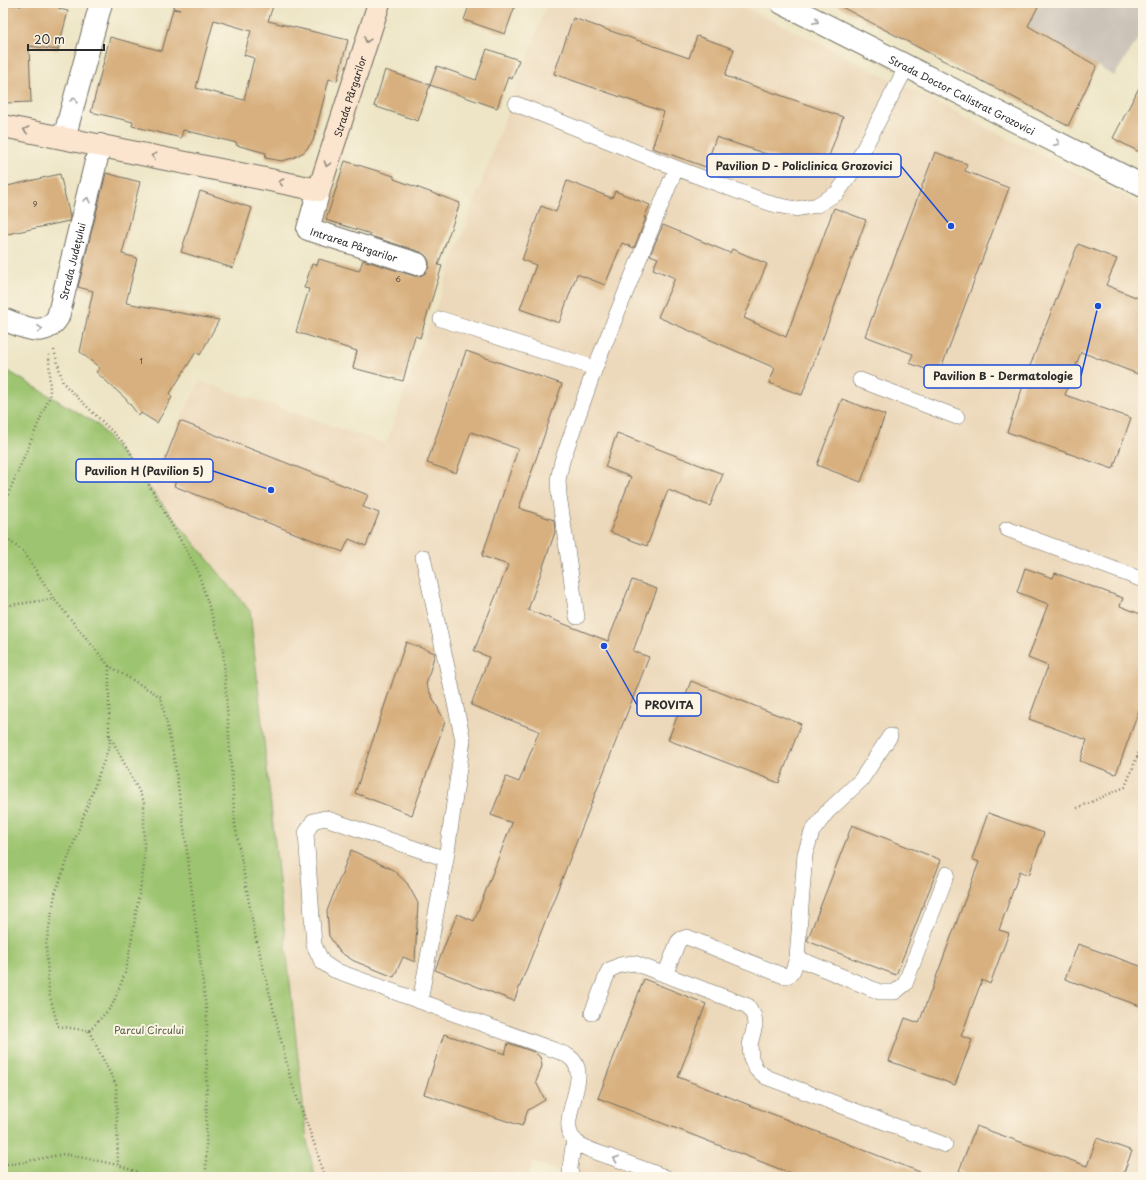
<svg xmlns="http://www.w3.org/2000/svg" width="1146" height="1180" font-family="'Playpen Sans',sans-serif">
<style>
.built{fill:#ecd8ba}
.industrial{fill:#cbc3b8}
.green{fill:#9dc470;stroke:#64784e}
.building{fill:#d8b07f;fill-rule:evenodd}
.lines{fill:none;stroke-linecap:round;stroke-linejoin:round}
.lane-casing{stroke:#6f6c61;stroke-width:16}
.street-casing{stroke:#6f6c61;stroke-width:24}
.secondary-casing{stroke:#6f6c61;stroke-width:24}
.path{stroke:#6f6c61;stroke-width:2.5;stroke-dasharray:1 3;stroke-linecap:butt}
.lane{stroke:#fff;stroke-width:15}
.street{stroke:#fff;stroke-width:22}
.secondary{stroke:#fbe5cf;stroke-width:22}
.oneway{stroke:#a0a0a0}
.oneway2{stroke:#93887d}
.labels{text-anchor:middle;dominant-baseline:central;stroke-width:4;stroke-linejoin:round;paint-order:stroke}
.number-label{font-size:8px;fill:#564c40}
.street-label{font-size:10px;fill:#2b2b2b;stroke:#fcf5e5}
.park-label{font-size:10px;fill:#4d5940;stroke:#fcf5e5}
.leader{fill:none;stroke:#1d4ed8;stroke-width:1.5}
.callout-dot{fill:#1d4ed8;stroke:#fcf5e5;stroke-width:1.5}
.callout{fill:#fcf5e5;stroke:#1d4ed8;stroke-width:1.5}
.callout-label{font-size:11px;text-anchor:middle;font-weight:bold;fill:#2b2b2b}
</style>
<rect width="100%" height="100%" fill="#fcf5e5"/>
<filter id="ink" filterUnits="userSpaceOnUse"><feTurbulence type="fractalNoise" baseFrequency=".025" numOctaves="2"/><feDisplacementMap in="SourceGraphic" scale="8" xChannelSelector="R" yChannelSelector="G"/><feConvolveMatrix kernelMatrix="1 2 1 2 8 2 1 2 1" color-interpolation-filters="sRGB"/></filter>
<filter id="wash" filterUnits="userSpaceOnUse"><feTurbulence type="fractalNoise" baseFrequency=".012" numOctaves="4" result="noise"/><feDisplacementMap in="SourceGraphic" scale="16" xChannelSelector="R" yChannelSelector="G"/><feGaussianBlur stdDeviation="0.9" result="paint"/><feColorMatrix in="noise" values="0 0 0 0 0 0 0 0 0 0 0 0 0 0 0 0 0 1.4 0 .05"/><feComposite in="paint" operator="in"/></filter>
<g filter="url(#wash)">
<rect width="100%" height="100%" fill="#ede5c5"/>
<path class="built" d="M547 3H738L1143 206V1177H577L533 1162 528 1177H315L307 1141 147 485 200 381 386 444Z"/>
<path class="industrial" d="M834 3H1143V31L1114 76 1097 66 1068 126Z"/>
<path class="green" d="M3 368 97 424 250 611 307 1141 315 1177H3Z"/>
<g id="blocks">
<path class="building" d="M21 3H61L59 9 68 11 58 50 29 46 31 102 3 103V4L21 6Z
M174 3H274L268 21 348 40 337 81 329 79 313 141 304 152 293 158 282 161 265 158 266 153 236 145 237 143 183 130 181 138 132 126 133 122 91 112 110 37 162 51 173 9 180 10 173 8ZM214 20 251 31 244 55 254 58 244 100 196 88Z
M470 3H516L505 34 464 20Z
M834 3H1040L1028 26 1097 66 1068 126Z
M573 18 689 58 697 36 734 49 725 76 843 117 823 173 716 137 706 167 652 148 664 112 554 74Z
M487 49 519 60 512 79 508 77 497 108 430 85 418 121 374 106 385 70 430 85 437 66 476 80Z
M1143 80V154L1113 138Z
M935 152 967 164 965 171 1009 188 939 374 909 363 913 354 865 336Z
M345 161 394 176V179L460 203 438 265 442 266 420 338 415 336 403 381 353 368 357 351 296 332 309 289 304 288 312 264 317 265 319 259 359 271 363 260 414 276H420L425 273 429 267V261L426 256 421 252 370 236 371 234 326 220Z
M106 173 140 182 122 254 137 258 126 303 219 320 200 355 196 352 169 395 172 397 157 423 141 413 139 416 126 399 96 372 100 368 80 352 93 291 78 287Z
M60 174 70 217 69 221 3 235V187Z
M567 181 612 198 615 191 650 205 644 218H646L634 248 622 243 605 285 577 274 559 323 520 309 536 265 522 260 541 206 556 212Z
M200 191 252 208 233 268 181 252Z
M834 208 866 220 802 395 769 383 775 368 658 317 675 278 653 269 658 258 650 255 663 225 730 253 732 249 767 264 744 318 786 337Z
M1078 244 1117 259 1106 285 1143 300V376L1081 352 1065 395 1131 418 1113 469 1007 432 1030 366Z
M466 351 562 384 519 508 554 520 555 532 528 610 608 641 632 580 657 589 633 651 649 657 514 1001 435 970 457 914 474 921 512 823 491 815 506 777 519 782 539 731 471 705 489 657 474 651 508 565 482 556 518 449 471 432 456 473 427 463Z
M842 399 885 415 861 482 817 465Z
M180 421 368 495 363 507 379 513 366 546 349 539 343 552 174 486 178 474 162 468Z
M617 433 723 474 710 506 668 490 647 546 610 532 631 477 605 467Z
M1025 568 1053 578 1055 573 1123 598 1120 606 1143 615V699L1116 774 1080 761 1087 740 1029 719 1048 666 1028 658 1048 604 1017 592Z
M406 642 435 653 426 685 445 722 412 815 355 793Z
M691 681 801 724 779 783 668 740Z
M988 813 1044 833 1029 875 1020 871 999 930 1009 933 990 984 982 980 961 1036 972 1040 955 1085 889 1061 905 1018 919 1023 979 862 972 859Z
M852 825 941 860 896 975 807 941Z
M351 850 393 870 407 883 418 903 415 962 403 957 394 977 354 961 340 952 329 936 327 911Z
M1078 944 1143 967V1007L1065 979Z
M644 979 706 1004 678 1077 930 1176V1177H800L598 1098Z
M444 1034 505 1054 508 1043 534 1052 540 1057 542 1066 536 1082 545 1100 528 1110 522 1126 424 1094Z
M976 1126 1087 1166 1097 1138 1132 1151 1122 1177H976L959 1171Z"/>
</g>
</g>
<g filter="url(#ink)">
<use href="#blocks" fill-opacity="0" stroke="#6f6c61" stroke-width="1"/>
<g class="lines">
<g class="lane-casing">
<path id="lane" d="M516 104 676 168 772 204 796 209 817 205 837 193 850 175 907 66
M441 319 595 368
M860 380 957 417
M1007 529 1143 580
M577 617 559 495 558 480 562 461 595 368 676 168
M446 859 325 818 313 821 306 833 314 945 322 962 334 970 557 1051C560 1052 565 1054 568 1056 596 1074 555 1118 574 1140 584 1150 601 1153 613 1158 631 1164 648 1171 665 1177
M797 958 880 992H895L905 984 947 874
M665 975 678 942 681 939 687 937 784 976C794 976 794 966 797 958L805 854 812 832 827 812 861 780 890 736
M420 1001 446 859 463 740 423 557
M592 1013 609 970 620 965 634 963 748 1006 754 1016 755 1025 750 1045 751 1058 756 1069 766 1077 945 1145
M571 1177 570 1168 574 1139"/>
</g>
<g class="street-casing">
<g id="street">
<path id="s1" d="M782 3 1143 186"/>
<path d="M64 138 101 3"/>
<path id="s2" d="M319 190 308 229 417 264"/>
<path id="s3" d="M3 319C22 326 44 340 58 317L100 145"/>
</g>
</g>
<g class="secondary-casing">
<g id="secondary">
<path id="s4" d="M3 126 319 190 379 3"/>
</g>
</g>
<path class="path" d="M54 350 63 383 126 445 197 569 223 650 235 824 254 930 291 1081 317 1151 324 1177
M3 506 50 396 49 353
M3 536 24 552 54 599 109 666 161 697 174 758 186 843 207 1017 206 1177
M3 606 54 599
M109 666V734L110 744 55 894 46 945 49 993 58 1026 89 1031 112 1006 126 971 144 866V801L109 734
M1137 757 1143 759
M1077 808 1125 787 1143 742
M89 1031 116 1085 118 1165
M3 1164H13L64 1154 118 1165 150 1177"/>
<use href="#lane" class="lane"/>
<use href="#street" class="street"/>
<use href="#secondary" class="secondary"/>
</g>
<defs><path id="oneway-chevron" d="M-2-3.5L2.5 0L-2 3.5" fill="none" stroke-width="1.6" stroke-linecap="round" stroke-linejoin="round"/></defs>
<g class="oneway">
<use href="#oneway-chevron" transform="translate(816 21) rotate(27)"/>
<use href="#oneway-chevron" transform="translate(74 100) rotate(-74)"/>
<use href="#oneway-chevron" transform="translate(1057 143) rotate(27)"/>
<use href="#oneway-chevron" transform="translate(87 200) rotate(-76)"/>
<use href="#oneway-chevron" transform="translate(40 329) rotate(-3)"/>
<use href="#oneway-chevron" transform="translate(616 1159) rotate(-160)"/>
</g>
<g class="oneway2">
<use href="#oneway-chevron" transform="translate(367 40) rotate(108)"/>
<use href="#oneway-chevron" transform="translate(26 130) rotate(-169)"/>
<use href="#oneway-chevron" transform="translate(154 156) rotate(-168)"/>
<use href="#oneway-chevron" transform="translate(327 164) rotate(108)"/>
<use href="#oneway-chevron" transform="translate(281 182) rotate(-168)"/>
</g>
</g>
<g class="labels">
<g class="number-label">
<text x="35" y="204">9</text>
<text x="398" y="279">6</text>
<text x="141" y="361">1</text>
</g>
<g class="street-label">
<text stroke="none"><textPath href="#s1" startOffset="202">Strada Doctor Calistrat Grozovici</textPath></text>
<text stroke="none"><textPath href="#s4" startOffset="421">Strada Pârgarilor</textPath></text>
<text stroke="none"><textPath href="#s2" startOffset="89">Intrarea Pârgarilor</textPath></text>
<text stroke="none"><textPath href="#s3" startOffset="119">Strada Județului</textPath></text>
</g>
<g class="park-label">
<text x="149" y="1029">Parcul Circului</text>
</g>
</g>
<path class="leader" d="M951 226L901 166M1098 306L1081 376M271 490L213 471M604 646L637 705"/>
<g class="callout-dot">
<circle cx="951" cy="226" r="4"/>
<circle cx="1098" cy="306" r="4"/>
<circle cx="271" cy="490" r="4"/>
<circle cx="604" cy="646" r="4"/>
</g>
<g class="callout">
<rect x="707" y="154" width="194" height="23" rx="4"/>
<rect x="924" y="365" width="157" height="23" rx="4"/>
<rect x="76" y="459" width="137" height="23" rx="4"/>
<rect x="637" y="693" width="64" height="23" rx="4"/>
</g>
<g class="callout-label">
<text x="804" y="170">Pavilion D - Policlinica Grozovici</text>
<text x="1003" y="380">Pavilion B - Dermatologie</text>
<text x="144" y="475">Pavilion H (Pavilion 5)</text>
<text x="669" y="709">PROVITA</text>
</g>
<rect width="1146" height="1180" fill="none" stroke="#fcf5e5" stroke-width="16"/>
<path d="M28 44v6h76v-6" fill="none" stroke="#2b2b2b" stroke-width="2"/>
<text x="34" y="44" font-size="12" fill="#2b2b2b" stroke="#fcf5e5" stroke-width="3" paint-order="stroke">20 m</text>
</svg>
